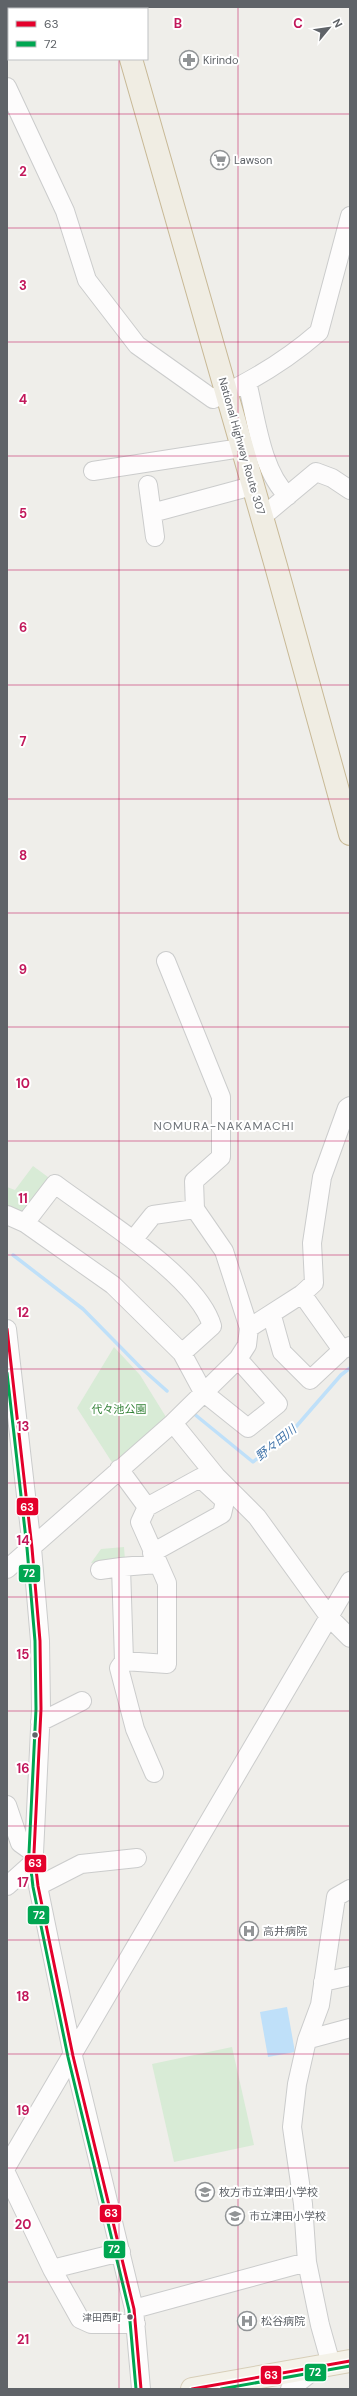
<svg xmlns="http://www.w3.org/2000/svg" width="357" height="2396" font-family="'DM Sans','Noto Sans JP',sans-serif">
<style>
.green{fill:#d8ebd6}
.water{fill:#bfe0f9}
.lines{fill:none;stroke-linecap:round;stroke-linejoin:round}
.stream{stroke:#bfe0f9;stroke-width:3.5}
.minor-casing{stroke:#cbcccc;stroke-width:20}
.major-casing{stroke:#d7ceb8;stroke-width:24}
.highway-casing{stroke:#c8b996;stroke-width:24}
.minor{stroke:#fdfcfc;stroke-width:18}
.major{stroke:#f4f2e9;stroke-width:22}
.highway{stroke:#f0ede3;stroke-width:22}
.bus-1-casing{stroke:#fff;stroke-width:6}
.bus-2-casing{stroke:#fff;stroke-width:6}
.bus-1{stroke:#e4002b;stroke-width:3}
.bus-2{stroke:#00a651;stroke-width:3}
.grid{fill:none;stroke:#c2185b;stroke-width:1;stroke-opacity:0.55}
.bus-dot{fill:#5f6368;stroke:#fff;stroke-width:1.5}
.labels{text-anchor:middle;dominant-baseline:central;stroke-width:4;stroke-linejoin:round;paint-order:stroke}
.bus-label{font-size:10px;fill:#5f6368;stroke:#fff;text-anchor:end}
.poi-label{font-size:11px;fill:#5f6368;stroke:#fff;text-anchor:start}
.street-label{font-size:11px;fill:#5f6368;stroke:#fff}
.park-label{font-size:11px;fill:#348238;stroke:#fff}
.neighbourhood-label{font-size:12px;letter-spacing:1px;fill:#70757a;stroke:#fff}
.water-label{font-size:12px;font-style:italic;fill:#4174aa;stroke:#fff}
.grid-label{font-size:13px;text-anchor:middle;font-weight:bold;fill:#c2185b;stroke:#fff;stroke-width:4;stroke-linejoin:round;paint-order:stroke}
.line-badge{stroke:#fff;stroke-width:1.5}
.badge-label{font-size:11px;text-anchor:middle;font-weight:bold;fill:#fff}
</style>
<rect width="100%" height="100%" fill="#efeeea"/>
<path class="green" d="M33 1166 52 1180 24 1215 7 1209V1187L15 1190Z
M114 1347 140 1375 166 1417 115 1467 77 1408Z
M124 1547 125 1560 91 1563 101 1549Z
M232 2047 254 2145 174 2162 152 2064Z"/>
<path class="water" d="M287 2007 295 2052 268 2057 260 2012Z"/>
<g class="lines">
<path class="stream" d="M13 1255 83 1309 140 1367 167 1391
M193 1413 253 1462 294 1429 341 1375 350 1368"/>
<g class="minor-casing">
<path id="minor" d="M7 87 65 211 87 280 137 345 213 399C250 382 288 359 319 332L350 216
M247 382C256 417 261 471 288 496
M93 471 241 448
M148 485 155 537
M152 513 252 486
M262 517 316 472 332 478 350 490
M166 961 221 1097V1157L194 1181 195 1209 224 1251 249 1328
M7 1215 25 1223
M133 1240 153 1215 195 1209
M302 1294 342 1350 350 1346
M272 1316 282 1352 310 1380 342 1350
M7 1329 32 1548 40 1641 41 1709 34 1853 38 1886 73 2056 134 2309 141 2389
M182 1353 212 1326C198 1276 97 1216 55 1184L25 1223 113 1285 182 1353 203 1392 248 1428 278 1404 238 1359
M173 1423 216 1476 257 1517 330 1618 350 1638
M147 1507 200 1478 225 1501 222 1514 152 1553
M121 1567 157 1564
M7 1569 173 1423 238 1359 247 1345 249 1328 302 1294 314 1283 312 1243 322 1177 347 1108 350 1106
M100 1570 121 1567 124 1661 167 1664V1583L140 1522 147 1507 119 1469
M124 1661 119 1668 135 1729 154 1773
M40 1722 82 1701
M7 1805 20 1843 34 1853
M7 1886 36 1860
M38 1886 81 1864 137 1858
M323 1982 350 1976
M313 2038 350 2028
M7 2166 350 1581
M7 2175 52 2269 80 2319 91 2324H136
M307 2262 303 2204 292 2127 297 2084 307 2040 320 2005 336 1897 350 1889
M52 2269 121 2252
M134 2309 307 2262 320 2325 331 2364
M290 2389 318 2367"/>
</g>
<g class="major-casing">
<path id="major" d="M192 2389 350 2361"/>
</g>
<g class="highway-casing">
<path id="highway" d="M116 7V9
M131 59 276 566 350 834"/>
</g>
<use href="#minor" class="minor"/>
<use href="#major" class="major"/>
<use href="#highway" class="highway"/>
<g class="bus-1-casing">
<path id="bus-1" d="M7 1329 32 1548 40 1641 41 1709 34 1853 38 1886 73 2056 134 2309 141 2389
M192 2389 350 2361"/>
</g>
<g class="bus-2-casing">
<path id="bus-2" d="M7 1373 27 1548 35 1641 36 1709 29 1853 33 1887 68 2057 129 2310 136 2389
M221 2389 350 2366"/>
</g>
<use href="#bus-1" class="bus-1"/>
<use href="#bus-2" class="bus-2"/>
</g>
<path class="grid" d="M119 7V9M238 7V2389M119 59V2389M7 114H350M7 228H350M7 342H350M7 456H350M7 570H350M7 685H350M7 799H350M7 913H350M7 1027H350M7 1141H350M7 1255H350M7 1369H350M7 1483H350M7 1597H350M7 1711H350M7 1826H350M7 1940H350M7 2054H350M7 2168H350M7 2282H350"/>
<defs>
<g id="pharmacy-ring" transform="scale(1)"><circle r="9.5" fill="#fff" stroke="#919496" stroke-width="1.5"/><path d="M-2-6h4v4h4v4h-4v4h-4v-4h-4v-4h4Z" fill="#919496"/></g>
<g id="supermarket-ring" transform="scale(1)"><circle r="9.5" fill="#fff" stroke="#919496" stroke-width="1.5"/><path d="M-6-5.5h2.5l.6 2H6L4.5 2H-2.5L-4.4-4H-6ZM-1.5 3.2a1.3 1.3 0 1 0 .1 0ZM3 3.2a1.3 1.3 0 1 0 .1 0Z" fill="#919496"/></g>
<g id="hospital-ring" transform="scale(1)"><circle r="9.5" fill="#fff" stroke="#919496" stroke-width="1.5"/><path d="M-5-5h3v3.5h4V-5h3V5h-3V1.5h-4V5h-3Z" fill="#919496"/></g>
<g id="school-ring" transform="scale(1)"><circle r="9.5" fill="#fff" stroke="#919496" stroke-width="1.5"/><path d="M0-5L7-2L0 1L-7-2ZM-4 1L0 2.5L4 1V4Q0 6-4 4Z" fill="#919496"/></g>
</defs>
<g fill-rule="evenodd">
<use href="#pharmacy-ring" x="189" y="60"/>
<use href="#supermarket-ring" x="220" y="160"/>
<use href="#hospital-ring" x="249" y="1931"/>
<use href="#school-ring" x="205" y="2192"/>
<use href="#school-ring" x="235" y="2216"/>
<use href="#hospital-ring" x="247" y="2321"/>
</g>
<g class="bus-dot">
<circle cx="35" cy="1735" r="3.5"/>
<circle cx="130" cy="2317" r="3.5"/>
</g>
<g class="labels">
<g class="bus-label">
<text x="122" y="2317">津田西町</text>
</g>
<g class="poi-label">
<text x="203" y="60">Kirindo</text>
<text x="234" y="160">Lawson</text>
<text x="263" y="1931">高井病院</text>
<text x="219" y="2192">枚方市立津田小学校</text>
<text x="249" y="2216">市立津田小学校</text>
<text x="261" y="2321">松谷病院</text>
</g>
<g class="street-label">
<text transform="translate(242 446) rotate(74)">National Highway Route 307</text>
</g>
<g class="park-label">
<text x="119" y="1409">代々池公園</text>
</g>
<g class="neighbourhood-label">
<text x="224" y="1126">NOMURA-NAKAMACHI</text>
</g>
<g class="water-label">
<text transform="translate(276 1443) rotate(-39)">野々田川</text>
</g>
</g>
<g class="grid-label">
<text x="178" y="28">B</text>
<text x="298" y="28">C</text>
<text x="23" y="176">2</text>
<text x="23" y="290">3</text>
<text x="23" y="404">4</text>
<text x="23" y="518">5</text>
<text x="23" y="632">6</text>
<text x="23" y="746">7</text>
<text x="23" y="860">8</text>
<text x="23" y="974">9</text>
<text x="23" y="1088">10</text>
<text x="23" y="1203">11</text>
<text x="23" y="1317">12</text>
<text x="23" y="1431">13</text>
<text x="23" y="1545">14</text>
<text x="23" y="1659">15</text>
<text x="23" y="1773">16</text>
<text x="23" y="1887">17</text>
<text x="23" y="2001">18</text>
<text x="23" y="2115">19</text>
<text x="23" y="2229">20</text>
<text x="23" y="2344">21</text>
</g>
<g class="line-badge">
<rect x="16" y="1497" width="23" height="19" rx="4" fill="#e4002b"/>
<rect x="18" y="1564" width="23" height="19" rx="4" fill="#00a651"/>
<rect x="24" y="1854" width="23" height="19" rx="4" fill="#e4002b"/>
<rect x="27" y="1905" width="23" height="20" rx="4" fill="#00a651"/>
<rect x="99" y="2204" width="23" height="19" rx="4" fill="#e4002b"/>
<rect x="103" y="2240" width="23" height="19" rx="4" fill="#00a651"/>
<rect x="304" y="2363" width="23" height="19" rx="4" fill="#00a651"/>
<rect x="260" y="2365" width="22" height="20" rx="4" fill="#e4002b"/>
</g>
<g class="badge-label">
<text x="27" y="1511">63</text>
<text x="29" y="1577">72</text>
<text x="35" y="1867">63</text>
<text x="39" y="1919">72</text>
<text x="111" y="2217">63</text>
<text x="114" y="2253">72</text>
<text x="315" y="2376">72</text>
<text x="271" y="2379">63</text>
</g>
<rect width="357" height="2396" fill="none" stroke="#5f6368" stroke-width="16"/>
<rect x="8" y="8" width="140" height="52" fill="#ffffff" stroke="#bfc1c3"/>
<rect x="16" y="21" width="20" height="6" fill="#e4002b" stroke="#bfc1c3"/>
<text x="44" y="28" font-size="12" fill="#5f6368">63</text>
<rect x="16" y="41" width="20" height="6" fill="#00a651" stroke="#bfc1c3"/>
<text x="44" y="48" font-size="12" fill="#5f6368">72</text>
<g transform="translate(329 28) rotate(61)" stroke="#ffffff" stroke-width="3" paint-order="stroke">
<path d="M0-3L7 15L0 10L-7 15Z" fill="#5f6368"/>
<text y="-6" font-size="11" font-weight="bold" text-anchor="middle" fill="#5f6368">N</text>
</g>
</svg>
